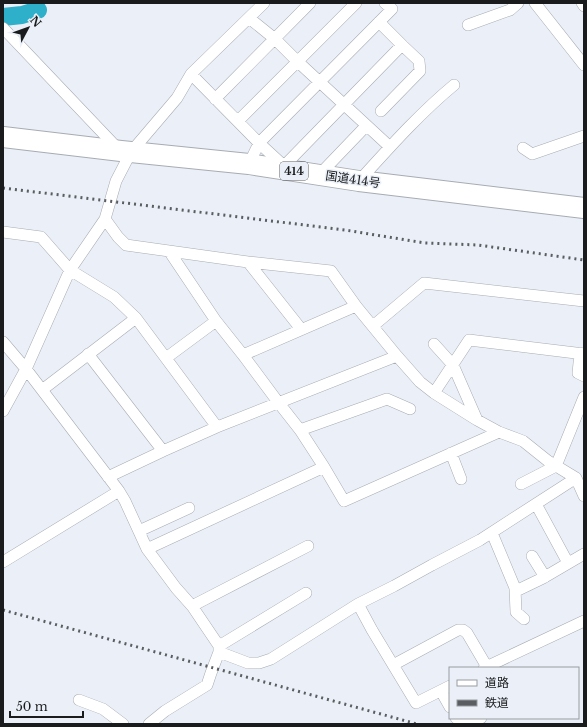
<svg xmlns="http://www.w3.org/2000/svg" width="587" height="727" font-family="'Libre Baskerville','Noto Sans JP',serif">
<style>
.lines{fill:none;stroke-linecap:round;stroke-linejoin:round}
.river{stroke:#2eafca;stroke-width:18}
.street-casing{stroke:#a7acb3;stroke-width:12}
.highway-casing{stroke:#a7acb3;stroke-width:22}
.street{stroke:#fff;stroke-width:11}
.highway{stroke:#fff;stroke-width:20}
.rail{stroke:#5a5d61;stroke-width:3;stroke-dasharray:2 4;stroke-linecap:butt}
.labels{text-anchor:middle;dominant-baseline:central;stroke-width:3;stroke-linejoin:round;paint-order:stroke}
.shield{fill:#ebf0f8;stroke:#585b5f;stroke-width:1}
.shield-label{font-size:11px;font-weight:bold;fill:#191b1d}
.street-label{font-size:12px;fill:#191b1d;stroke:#ebf0f8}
</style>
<rect width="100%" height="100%" fill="#ebf0f8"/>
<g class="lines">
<path class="river" d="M3 17 22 15 38 10"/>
<g class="street-casing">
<path id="street" d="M535 3 584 65
M582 3 584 6
M249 18 275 39 297 61 390 147
M379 22 402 45
M468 25 510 10 518 3
M3 28 120 151
M191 74 259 143 284 166
M215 99 310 3
M238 121 356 3
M523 148 532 154 584 136
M249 164 259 143 392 9 385 3
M282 169 284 166 402 45 419 61 420 71 381 111
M320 174 366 126
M359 181C389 148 419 114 454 85
M105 219 118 237 126 245 248 262 331 271 356 306 397 356 420 382 434 393 477 420 499 432 523 441 548 461 576 478 584 496
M3 232 41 237 70 270 114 297 136 318 217 427
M169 251 216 321 243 355 278 402 300 430 324 467 344 501 499 432
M248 262 301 329
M373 326 424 283 584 301
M3 342 26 369 119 491 125 501 147 549 176 588 192 606 219 646V652L211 673 207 685 165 711 149 724
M434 344 453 365 477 420
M580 353 578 373 584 376
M88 354 163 451
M243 355 356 306
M166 358 216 321
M42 390 136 318
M434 393 469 340 584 354
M3 411 26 369 70 270 105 219 116 181 131 152 177 98 191 74 264 3
M300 430 387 399 410 409
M451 453 461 479
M108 477 163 451 217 427 397 356
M521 484 556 466 584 397
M536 504 568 563
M139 531 189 508
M492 533 515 588 516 612 524 619
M147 549 324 467
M532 556 545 577
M3 562 119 491
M516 591 543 578 584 554
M358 604 372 630 416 703 450 686
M192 606 308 546
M219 646 306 593
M219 652 248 663H259L271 659 358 604 394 586 432 565 480 540 576 478
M393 665 458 630H463L467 633 487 667
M484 668 584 621
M441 691 450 707
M79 700 103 709 123 724
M456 718 474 721 481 718"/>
</g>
<g class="highway-casing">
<path id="highway" d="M3 137 121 151 249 164 359 181 584 208"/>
</g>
<use href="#street" class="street"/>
<use href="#highway" class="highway"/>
<path class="rail" d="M3 188 345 230 425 243 478 245 584 260
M3 610 417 724"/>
</g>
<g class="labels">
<rect class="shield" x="280" y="162" width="28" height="18" rx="3"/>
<g class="shield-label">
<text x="294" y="171">414</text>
</g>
<g class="street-label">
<text transform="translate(353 179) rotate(8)">国道414号</text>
</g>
</g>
<rect width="587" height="727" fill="none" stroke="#191b1d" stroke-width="8"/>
<rect x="449" y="667" width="130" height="52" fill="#ebf0f8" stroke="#979ba0"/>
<rect x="457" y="680" width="20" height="6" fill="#ffffff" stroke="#979ba0"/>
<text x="485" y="687" font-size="12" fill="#191b1d">道路</text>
<rect x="457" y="700" width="20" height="6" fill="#5a5d61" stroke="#979ba0"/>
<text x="485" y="707" font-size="12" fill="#191b1d">鉄道</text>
<g transform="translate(28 28) rotate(49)" stroke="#ebf0f8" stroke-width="3" paint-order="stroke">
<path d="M0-3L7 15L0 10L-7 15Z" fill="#191b1d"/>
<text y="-6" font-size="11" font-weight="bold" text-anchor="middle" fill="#191b1d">N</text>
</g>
<path d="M10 711v6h73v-6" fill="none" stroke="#191b1d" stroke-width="2"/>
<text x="16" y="711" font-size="12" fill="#191b1d" stroke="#ebf0f8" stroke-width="3" paint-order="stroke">50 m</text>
</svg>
